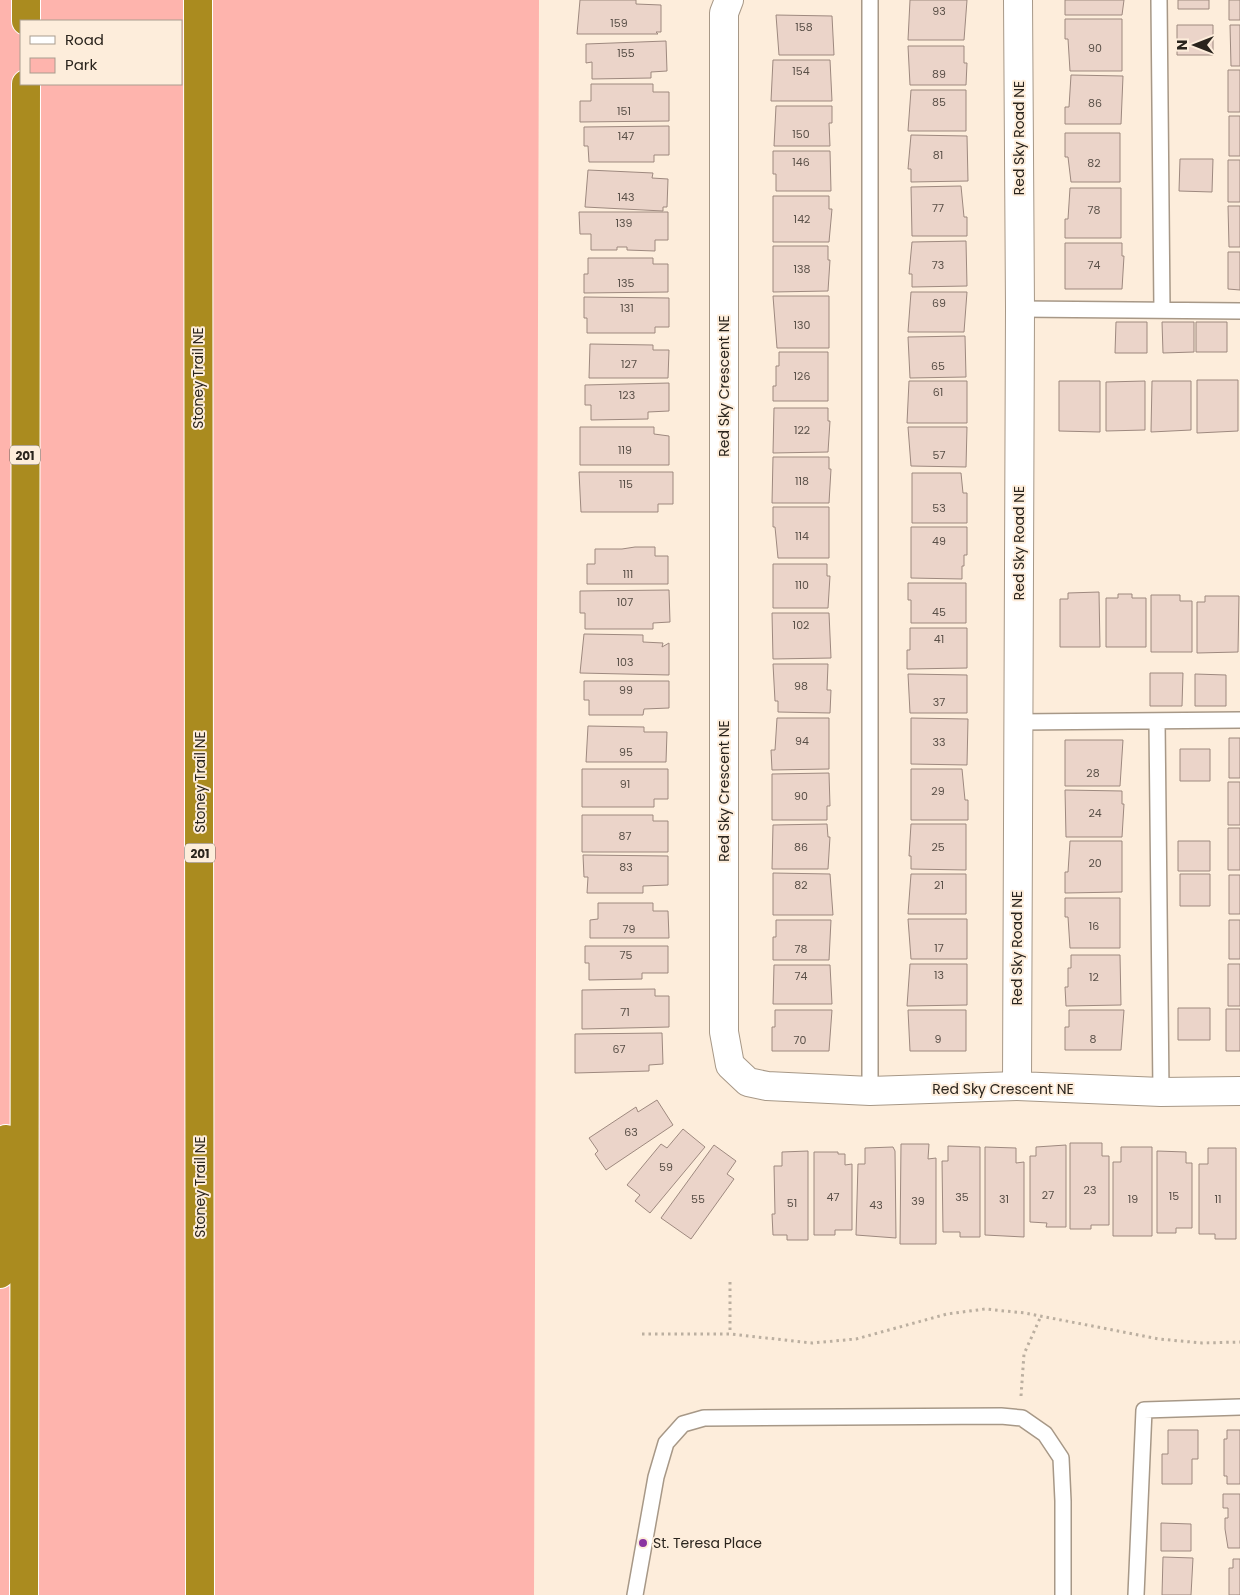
<svg xmlns="http://www.w3.org/2000/svg" width="1240" height="1595" font-family="Poppins,sans-serif">
<style>
.green{fill:#feb4ad;fill-rule:evenodd}
.building{fill:#ebd4c9;stroke:#9e897f}
.lines{fill:none;stroke-linecap:round;stroke-linejoin:round}
.lane-casing{stroke:#a79887;stroke-width:18}
.street-casing{stroke:#a79887;stroke-width:30}
.highway-casing{stroke:#fff;stroke-width:30}
.path{stroke:#bbafa0;stroke-width:3;stroke-dasharray:2.5 4;stroke-linecap:butt}
.lane{stroke:#fff;stroke-width:15}
.street{stroke:#fff;stroke-width:28}
.highway{stroke:#aa8b1f;stroke-width:28}
.poi-dot{fill:#8a34a1;stroke:#fdeddb;stroke-width:2}
.labels{text-anchor:middle;dominant-baseline:central;stroke-width:4;stroke-linejoin:round;paint-order:stroke}
.number-label{font-size:11px;fill:#5a5048}
.shield{fill:#fdeddb;stroke:#696056;stroke-width:1}
.shield-label{font-size:12px;font-weight:bold;fill:#2a241d}
.street-label{font-size:14px;fill:#2a241d;stroke:#fdeddb}
.poi-label{font-size:14px;fill:#2a241d;stroke:#fdeddb;text-anchor:start}
</style>
<rect width="100%" height="100%" fill="#fdeddb"/>
<path class="green" d="M0 0H539L534 1595H0ZM21 21H181V84H21Z"/>
<path class="building" d="M580 0H636V4L661 5V32H656L658 34H577Z
M910 0H967L964 40H908Z
M1065 0H1124L1122 15H1065Z
M1178 0H1209V9H1178Z
M1229 0H1240V20H1229Z
M776 15 832 16 834 55H779Z
M1065 19H1122V71H1070L1068 39H1065Z
M1177 25H1213V55H1177Z
M1230 25H1240V66H1231Z
M666 41 667 71 651 72V78L592 79V62L586 63V44Z
M908 46H964V63H967L966 85H910Z
M773 60H830L832 101H771Z
M1228 70H1240V112H1228Z
M1071 75 1123 76 1121 124H1065V107H1069Z
M591 84H653V92H669V121L580 122V101H591Z
M911 90H966V131H908Z
M776 106H832V123H829L830 146H774Z
M1229 116H1240V156H1229Z
M669 126V155H654V162H589L588 146H584V127Z
M1065 133H1120V182H1071L1068 157H1065Z
M911 135 967 136 968 181 911 182V169H908Z
M773 151H830L831 191H776V174H773Z
M1180 159H1213L1212 192 1179 191Z
M1228 160H1240V202H1228Z
M588 170 653 173 652 178 668 179 667 207H663V211L585 207Z
M961 186 964 217H967V236H912L911 187Z
M1070 188H1121V238H1065V219H1068Z
M773 196H829V209H832L829 242H773Z
M1228 206H1240V247H1229Z
M579 212H668V240H655V251L627 250V247H617V250H591V234H580Z
M966 241 967 286 912 287V274H909L912 242Z
M1065 243H1122V256H1124L1122 289H1065Z
M773 246H828V260H830L828 291 773 292Z
M1228 252H1240V290L1228 289Z
M588 258H653V264H668V292L584 293V274H588Z
M911 292H967L964 332H908Z
M773 296H829V348H777Z
M584 297 669 298V327H655V333H587V318H584Z
M1116 322H1147V353H1115Z
M1162 322H1194V352L1163 353Z
M1196 322H1227V352H1196Z
M965 336 966 377 910 378 908 337Z
M590 344 653 345V350H669L668 378H589Z
M779 352H828V401H773V386H776V366H779Z
M1197 380H1238V431L1197 433Z
M909 381H967V423H907Z
M1059 381H1100V432L1059 431Z
M1145 381V430L1106 431V382Z
M1152 381H1191V430L1151 432Z
M669 383V411L648 412V419L591 420V405H585V385Z
M774 408H828V421H830L828 452 773 453Z
M580 427H654V434L669 436V465H580Z
M908 427H967L966 467 911 466Z
M773 457H829V469H831L829 503H772Z
M579 472H673V504H658V512H581Z
M912 473H961L963 493H967V523H912Z
M773 507H829V558H778L775 527H773Z
M911 527H967V555H964V566H962V579L911 578Z
M635 547H655V556H668V584H587V564H595V549H622Z
M773 564H827V576H830L828 608H773Z
M908 583H966V623H911V600H908Z
M669 590 670 622 653 623V629H585V613H580V591Z
M1099 592 1100 647H1060V599H1068V593Z
M1118 594H1132V598H1146V647H1106V598H1118Z
M1151 595H1180V601H1192V652H1151Z
M1205 596H1239L1238 652 1197 653V602H1205Z
M772 613H829L831 658 773 659Z
M910 628H967V668L907 669V650H910Z
M584 634 643 635V642L663 643 662 647 669 643V675L580 673Z
M773 664H828L827 690H831L830 713 778 712V701H775Z
M1150 673H1183L1182 706H1150Z
M908 674 967 675V713H910Z
M1195 674 1226 675V706H1195Z
M584 681H669V708L644 709 643 715H589V700H584Z
M777 718H829V769L772 770 771 750H775Z
M911 718 968 719 967 765 911 764Z
M588 726 644 727V732H667L666 762H586Z
M1229 738H1240V778H1229Z
M1065 740H1123L1120 786H1065Z
M1180 749H1210V781H1180Z
M582 769H668V799H654V807H582Z
M911 769H962L965 800H968V820H911Z
M829 773 830 806H827V820H772V774Z
M1228 782H1240V825H1228Z
M1065 790 1122 791V804H1124L1122 837H1066Z
M582 815H653V821H668V852H582Z
M827 824 828 837H830L828 869H772L773 825Z
M911 824H966V870L911 869V856H909Z
M1228 828H1240V870H1228Z
M1070 841H1122V892L1065 893V872H1068Z
M1178 841H1210V871H1178Z
M583 855 668 856V885L643 886V893H587L588 877H584Z
M773 873 830 874 833 915H773Z
M911 874H966V914H908Z
M1180 874H1210V906H1180Z
M1229 875H1240V914H1229Z
M1065 898H1120V948H1070L1068 917H1065Z
M598 903H653V911H668L669 938H590V920L598 919Z
M908 919H967V959H911Z
M776 920H831L829 960H773V937H776Z
M1229 920H1240V959H1229Z
M585 946H668V973H642V979L589 980V963H585Z
M1071 955H1120L1121 1005 1066 1006 1065 987H1068V968H1071Z
M910 964H967V1005L907 1006Z
M1228 964H1240V1006H1228Z
M774 965H830L832 1004H773Z
M655 989V996H669V1027L582 1029V990Z
M1178 1008H1210V1040H1178Z
M1226 1009H1240V1051H1226Z
M775 1010H832L829 1051H772V1027H775Z
M908 1010H966V1051H910Z
M1069 1010H1124L1121 1050H1065V1027H1069Z
M662 1033 663 1064 649 1065V1071L575 1073V1034Z
M657 1100 673 1125 606 1170 595 1154 598 1151 589 1138 636 1107 638 1112Z
M683 1129 705 1147 650 1213 635 1201 640 1195 627 1185 661 1144 667 1148Z
M1070 1143H1102V1156H1109V1225H1091V1229H1070Z
M901 1144H929L928 1159 936 1158V1244H900Z
M714 1145 736 1161 727 1174 734 1179 691 1239 661 1218Z
M1066 1145V1227H1046L1047 1223 1030 1222V1156H1036V1147Z
M948 1146 980 1147V1237H960V1232H943L942 1161H948Z
M893 1147 895 1151 896 1238 856 1235 858 1164H865V1148Z
M985 1147 1016 1148V1163L1024 1162V1237L985 1235Z
M1121 1147H1152V1236H1113V1162H1121Z
M1208 1148H1236V1239H1215V1234H1199V1164H1208Z
M808 1151V1240H787V1235H773L772 1214H775L774 1166H782V1152Z
M1157 1151 1186 1152V1163H1192V1228H1176V1233H1157Z
M814 1152H838V1154H845V1165L852 1164V1230H835V1235H814Z
M1168 1430H1198V1459H1192V1484H1162V1454H1168Z
M1227 1430H1240V1484H1227V1476H1224V1439H1227Z
M1223 1494H1240V1548H1228L1225 1529V1518H1228V1508H1223Z
M1161 1523 1191 1524V1551H1161Z
M1163 1557 1193 1558 1191 1595H1162Z
M1233 1559H1240V1595H1229V1568H1233Z"/>
<g class="lines">
<g class="lane-casing">
<path id="lane" d="M870 0V1091
M1159 0 1162 310
M1020 309 1240 311
M1157 721 1161 1092
M1019 722 1240 720
M635 1595 656 1477 666 1443 683 1424 704 1418 1001 1416 1022 1418 1045 1434 1061 1458 1063 1501V1595
M1136 1595 1144 1410 1240 1407"/>
</g>
<g class="street-casing">
<path id="street" d="M729 0 724 13V1032L730 1065 748 1082 767 1086 870 1091 1017 1086 1161 1092 1240 1091
M1017 1086 1020 309 1018 0"/>
</g>
<g class="highway-casing">
<path id="highway" d="M198 0 200 1595
M26 21V0
M0 1274 6 1139
M24 1595 26 84"/>
</g>
<path class="path" d="M730 1282V1334
M642 1334H730L812 1343 856 1339 947 1314 985 1309 1025 1313 1159 1339 1202 1343 1240 1342
M1021 1396 1024 1354 1041 1316"/>
<use href="#lane" class="lane"/>
<use href="#street" class="street"/>
<use href="#highway" class="highway"/>
</g>
<circle class="poi-dot" cx="643" cy="1543" r="5"/>
<g class="labels">
<g class="number-label">
<text x="939" y="11">93</text>
<text x="619" y="23">159</text>
<text x="804" y="27">158</text>
<text x="1095" y="48">90</text>
<text x="626" y="53">155</text>
<text x="801" y="71">154</text>
<text x="939" y="74">89</text>
<text x="939" y="102">85</text>
<text x="1095" y="103">86</text>
<text x="624" y="111">151</text>
<text x="801" y="134">150</text>
<text x="626" y="136">147</text>
<text x="938" y="155">81</text>
<text x="801" y="162">146</text>
<text x="1094" y="163">82</text>
<text x="626" y="197">143</text>
<text x="938" y="208">77</text>
<text x="1094" y="210">78</text>
<text x="802" y="219">142</text>
<text x="624" y="223">139</text>
<text x="938" y="265">73</text>
<text x="1094" y="265">74</text>
<text x="802" y="269">138</text>
<text x="626" y="283">135</text>
<text x="939" y="303">69</text>
<text x="627" y="308">131</text>
<text x="802" y="325">130</text>
<text x="629" y="364">127</text>
<text x="938" y="366">65</text>
<text x="802" y="376">126</text>
<text x="938" y="392">61</text>
<text x="627" y="395">123</text>
<text x="802" y="430">122</text>
<text x="625" y="450">119</text>
<text x="939" y="455">57</text>
<text x="802" y="481">118</text>
<text x="626" y="484">115</text>
<text x="939" y="508">53</text>
<text x="802" y="536">114</text>
<text x="939" y="541">49</text>
<text x="628" y="574">111</text>
<text x="802" y="585">110</text>
<text x="625" y="602">107</text>
<text x="939" y="612">45</text>
<text x="801" y="625">102</text>
<text x="939" y="639">41</text>
<text x="625" y="662">103</text>
<text x="801" y="686">98</text>
<text x="626" y="690">99</text>
<text x="939" y="702">37</text>
<text x="802" y="741">94</text>
<text x="939" y="742">33</text>
<text x="626" y="752">95</text>
<text x="1093" y="773">28</text>
<text x="625" y="784">91</text>
<text x="938" y="791">29</text>
<text x="801" y="796">90</text>
<text x="1095" y="813">24</text>
<text x="625" y="836">87</text>
<text x="801" y="847">86</text>
<text x="938" y="847">25</text>
<text x="1095" y="863">20</text>
<text x="626" y="867">83</text>
<text x="801" y="885">82</text>
<text x="939" y="885">21</text>
<text x="1094" y="926">16</text>
<text x="629" y="929">79</text>
<text x="939" y="948">17</text>
<text x="801" y="949">78</text>
<text x="626" y="955">75</text>
<text x="939" y="975">13</text>
<text x="801" y="976">74</text>
<text x="1094" y="977">12</text>
<text x="625" y="1012">71</text>
<text x="938" y="1039">9</text>
<text x="1093" y="1039">8</text>
<text x="800" y="1040">70</text>
<text x="619" y="1049">67</text>
<text x="631" y="1132">63</text>
<text x="666" y="1167">59</text>
<text x="1090" y="1190">23</text>
<text x="1048" y="1195">27</text>
<text x="1174" y="1196">15</text>
<text x="833" y="1197">47</text>
<text x="962" y="1197">35</text>
<text x="698" y="1199">55</text>
<text x="1004" y="1199">31</text>
<text x="1133" y="1199">19</text>
<text x="1218" y="1199">11</text>
<text x="918" y="1201">39</text>
<text x="792" y="1203">51</text>
<text x="876" y="1205">43</text>
</g>
<g class="shield">
<rect x="10" y="445.5" width="30" height="19" rx="4"/>
<rect x="185" y="843.5" width="30" height="19" rx="4"/>
</g>
<g class="shield-label">
<text x="25" y="455">201</text>
<text x="200" y="853">201</text>
</g>
<g class="street-label">
<text transform="translate(1019 138) rotate(-90)">Red Sky Road NE</text>
<text transform="translate(198 378) rotate(-90)">Stoney Trail NE</text>
<text transform="translate(724 386) rotate(-90)">Red Sky Crescent NE</text>
<text transform="translate(1019 543) rotate(-90)">Red Sky Road NE</text>
<text transform="translate(200 782) rotate(-90)">Stoney Trail NE</text>
<text transform="translate(724 791) rotate(-90)">Red Sky Crescent NE</text>
<text transform="translate(1017 948) rotate(-90)">Red Sky Road NE</text>
<text x="1003" y="1089">Red Sky Crescent NE</text>
<text transform="translate(200 1187) rotate(-90)">Stoney Trail NE</text>
</g>
<g class="poi-label">
<text x="653" y="1543">St. Teresa Place</text>
</g>
</g>
<rect x="20" y="20" width="162" height="65" fill="#fdeddb" stroke="#a99d8f"/>
<rect x="30" y="36" width="25" height="8" fill="#ffffff" stroke="#a99d8f"/>
<text x="65" y="45" font-size="15" fill="#2a241d">Road</text>
<rect x="30" y="58" width="25" height="15" fill="#feb4ad" stroke="#a99d8f"/>
<text x="65" y="70" font-size="15" fill="#2a241d">Park</text>
<g transform="translate(1195 45) rotate(270)" stroke="#fdeddb" stroke-width="4" paint-order="stroke">
<path d="M0-4L9 19L0 12L-9 19Z" fill="#2a241d"/>
<text y="-8" font-size="14" font-weight="bold" text-anchor="middle" fill="#2a241d">N</text>
</g>
</svg>
